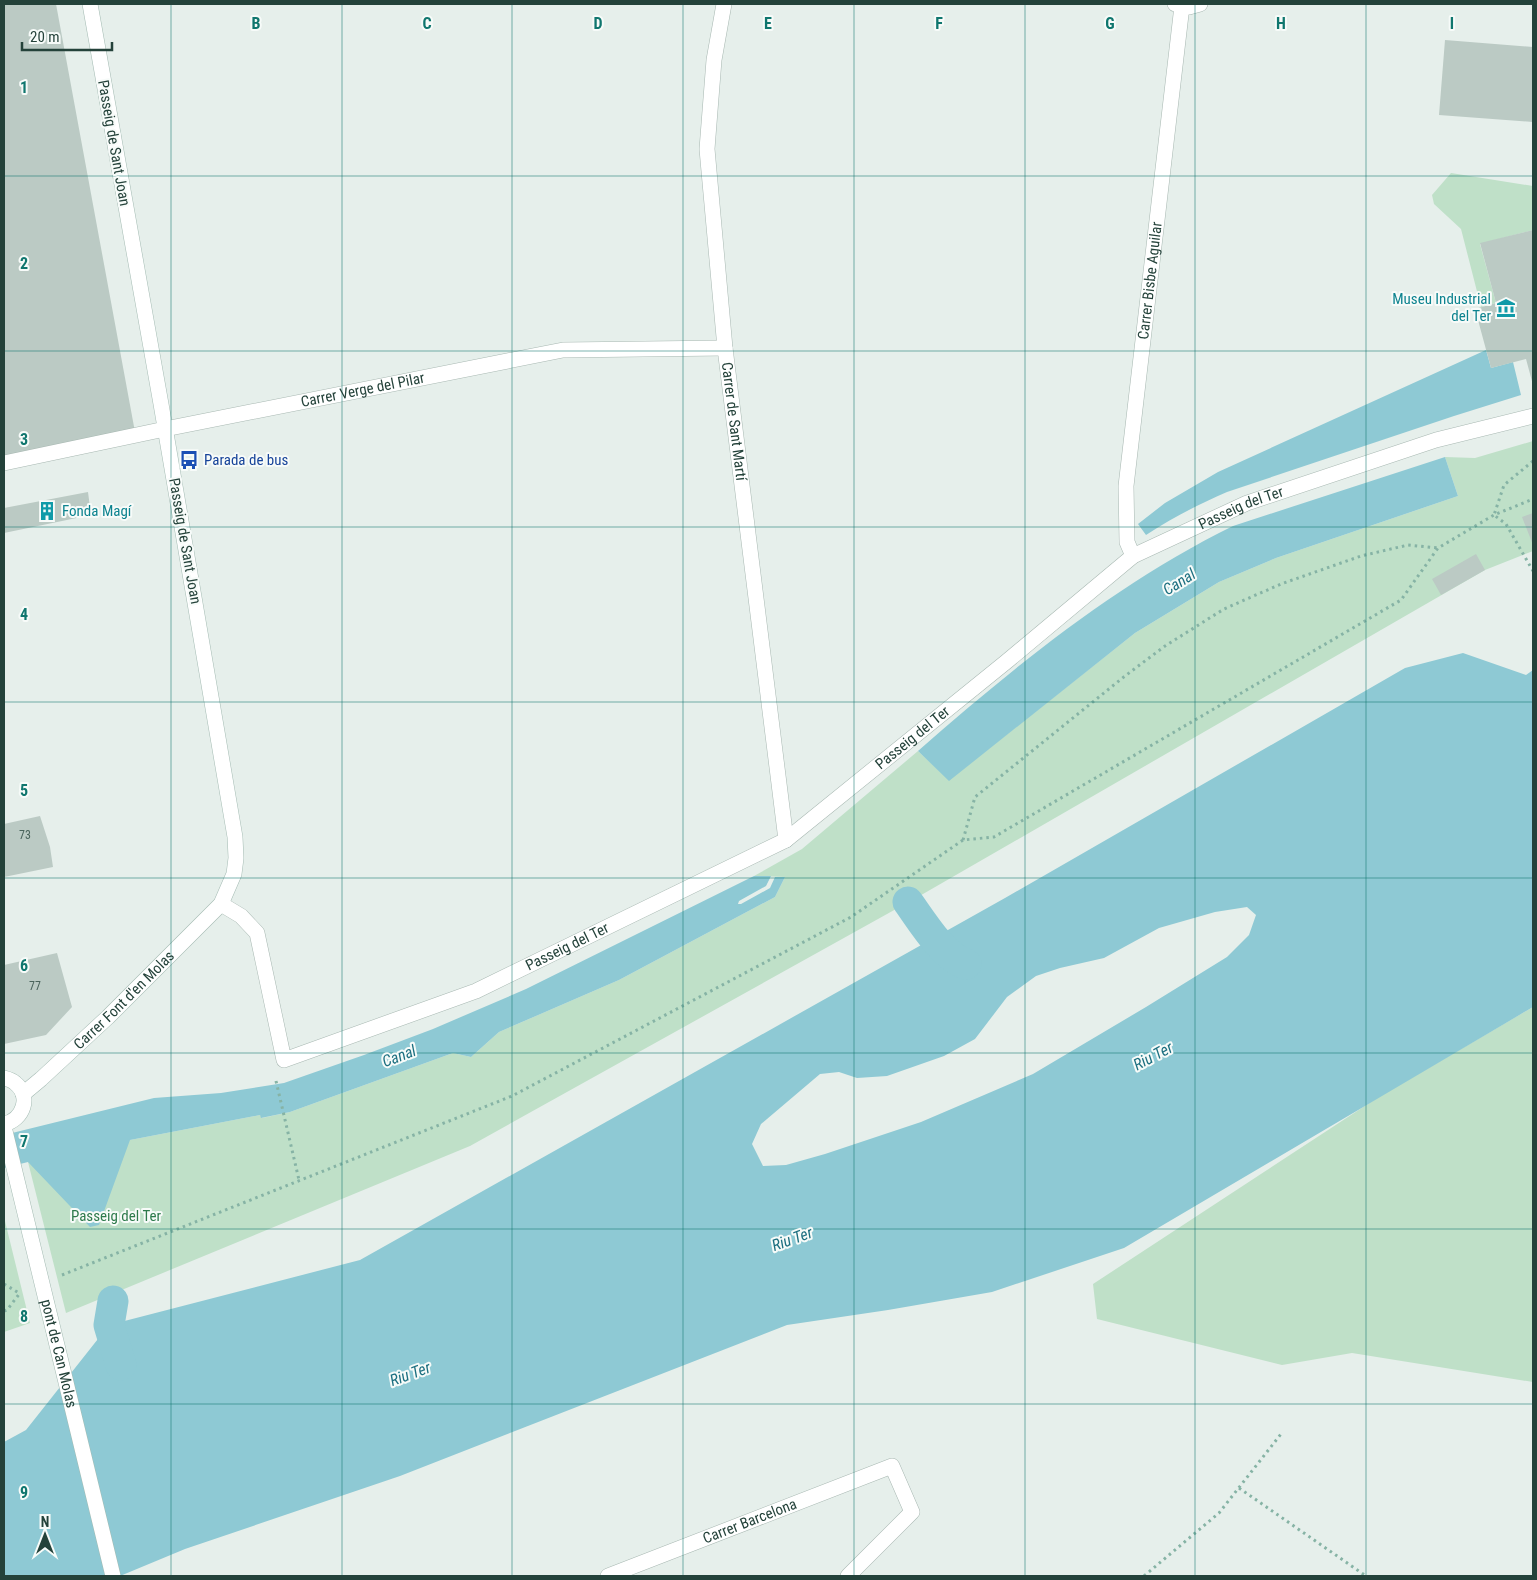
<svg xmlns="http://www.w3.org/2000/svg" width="1537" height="1580" font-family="'Roboto Condensed',sans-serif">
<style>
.green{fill:#bfe0c8}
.water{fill:#8ec9d4;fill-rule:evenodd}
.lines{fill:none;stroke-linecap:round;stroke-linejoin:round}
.canal{stroke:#8ec9d4;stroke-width:31}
.building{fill:#bbcac4}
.street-casing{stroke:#a8b8b2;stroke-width:16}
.secondary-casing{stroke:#a4bbb3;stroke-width:16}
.path{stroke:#86b3a5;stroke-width:3;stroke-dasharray:2.5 4;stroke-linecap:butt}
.street{stroke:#fff;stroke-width:15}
.secondary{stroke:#fff;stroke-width:15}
.secondary-bridge-casing{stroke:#a4bbb3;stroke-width:16;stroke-linecap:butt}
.secondary-bridge{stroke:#fff;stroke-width:15}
.grid{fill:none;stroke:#0f766e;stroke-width:1;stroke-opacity:0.55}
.labels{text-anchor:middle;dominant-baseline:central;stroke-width:4;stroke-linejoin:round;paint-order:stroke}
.number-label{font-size:12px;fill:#4a645c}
.street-label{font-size:15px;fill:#24423a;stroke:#f7fbf9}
.culture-label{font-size:15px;fill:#0d838f;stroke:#f7fbf9;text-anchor:end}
.transit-label{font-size:15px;fill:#164399;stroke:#f7fbf9;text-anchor:start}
.park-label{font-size:15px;fill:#2d7a4b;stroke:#f7fbf9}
.water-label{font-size:16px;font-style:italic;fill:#1c6f80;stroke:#f7fbf9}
.grid-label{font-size:16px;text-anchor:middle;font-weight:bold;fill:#0f766e;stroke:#f7fbf9;stroke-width:4;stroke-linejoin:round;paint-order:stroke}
</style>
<rect width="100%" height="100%" fill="#e6efeb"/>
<path class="green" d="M1451 173 1533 186V230L1480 244 1496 303 1481 307 1461 229 1434 204 1432 195Z
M1533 441V551L1485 570 923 894 470 1146 66 1313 28 1162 130 1140 260 1115 262 1118 290 1112 453 1053 471 1057 499 1032 619 980 775 897 785 877 754 876 802 849 918 751 949 780 1135 633 1219 582 1276 558 1458 496 1445 457 1475 458Z
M1533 1007V1382L1352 1353 1282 1365 1097 1319 1093 1284 1377 1098Z
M4 1217 30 1323 4 1332Z"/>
<path class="water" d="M1486 350 1491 368 1513 362 1521 395 1454 416 1227 492C1199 504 1172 518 1146 535L1138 524 1165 503 1218 472Z
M1445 457 1458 496 1276 558 1219 582 1135 633 949 781 918 751C1015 666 1117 583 1233 526Z
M1463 653 1526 675 1533 670V1007L1124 1248 992 1292 888 1310 787 1325 400 1476 185 1549 120 1576H4V1442L26 1430 109 1325 360 1260 1005 898 1405 668ZM1247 907 1256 915 1249 935 1227 957 1146 1007 1033 1074 921 1122 825 1154 786 1165 763 1166 752 1144 761 1124 820 1074 839 1072 857 1078 887 1076 944 1056 975 1039 1007 997 1036 976 1060 968 1104 958 1159 928 1215 912Z
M754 876H771L766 886 739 901 738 904H741L770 888 775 877H785L775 897 619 980 499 1032 471 1057 453 1053 290 1112 261 1118 260 1115 130 1140 99 1225 90 1227 28 1162 4 1168V1135L154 1098 221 1093 284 1083 364 1055 433 1029 526 989Z"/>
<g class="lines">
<path class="canal" d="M908 902C921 920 944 958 966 964
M113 1301 109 1325 121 1365"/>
</g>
<path class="building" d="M4 4H56L135 432 4 458Z
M1445 40 1533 47V122L1439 115Z
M1533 230V385L1526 359 1491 368 1475 309 1496 303 1480 243Z
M88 492 91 515 4 533V508Z
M1533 513V545L1522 517Z
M1476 554 1485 570 1441 595 1432 579Z
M40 816 50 847 53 867 4 877V824Z
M57 953 72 1007 46 1035 4 1044V965Z"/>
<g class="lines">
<g class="street-casing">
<g id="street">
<path id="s1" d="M724 4 714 60 707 149 725 348 786 840"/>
<path d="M1175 4 1189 7 1200 4"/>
<path id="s2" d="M4 463 165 429 563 350 725 348"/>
<path id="s3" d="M1133 556 1127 542 1126 486 1182 6"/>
<path id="s4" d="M221 904 241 916 257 933 284 1060 476 991 786 840 1006 662 1133 556 1247 503 1436 440 1533 416"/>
<path id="s5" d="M608 1576 892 1466 912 1512 848 1576"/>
</g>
</g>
<g class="secondary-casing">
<g id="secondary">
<path d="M4 1078C8 1079 12 1080 15 1083 32 1096 23 1120 4 1124"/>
<path id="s6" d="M23 1094 41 1079 108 1017 221 904 234 874 236 858 235 837 161 404 90 4"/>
</g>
</g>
<path class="path" d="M1533 461 1504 485 1494 515 1506 524 1533 571
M963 840 975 797 1125 676 1165 646 1224 609 1281 584 1361 556 1408 545 1438 548
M276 1081 299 1180
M62 1275 512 1096 851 917 963 840 994 837 1401 600 1438 548 1494 515 1533 499
M4 1284 19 1293
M4 1311 7 1310 20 1293
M1239 1488 1366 1576
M1144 1576 1219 1513 1281 1434"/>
<use href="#street" class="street"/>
<use href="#secondary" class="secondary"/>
<g class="secondary-bridge-casing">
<g id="secondary-bridge">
<path id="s7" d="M5 1131 113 1576"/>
</g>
</g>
<use href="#secondary-bridge" class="secondary-bridge"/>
</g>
<path class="grid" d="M171 4V1576M342 4V1576M512 4V1576M683 4V1576M854 4V1576M1025 4V1576M1195 4V1576M1366 4V1576M4 176H1533M4 351H1533M4 527H1533M4 702H1533M4 878H1533M4 1053H1533M4 1229H1533M4 1404H1533"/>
<defs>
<g id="museum-bare" transform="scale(1.5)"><path d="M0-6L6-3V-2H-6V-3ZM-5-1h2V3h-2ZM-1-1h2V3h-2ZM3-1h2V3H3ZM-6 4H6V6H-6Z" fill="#0f9aa8" stroke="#f7fbf9" stroke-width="2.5" paint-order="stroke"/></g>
<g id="bus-bare" transform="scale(1.5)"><path d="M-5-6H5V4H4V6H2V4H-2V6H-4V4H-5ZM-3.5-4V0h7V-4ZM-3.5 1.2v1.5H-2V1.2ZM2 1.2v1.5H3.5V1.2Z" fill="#1a4fb4" stroke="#f7fbf9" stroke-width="2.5" paint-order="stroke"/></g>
<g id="building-bare" transform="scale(1.5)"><path d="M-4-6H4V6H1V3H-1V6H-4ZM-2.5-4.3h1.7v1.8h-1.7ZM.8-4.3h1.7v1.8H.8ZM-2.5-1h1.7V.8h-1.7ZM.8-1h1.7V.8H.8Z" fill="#0f9aa8" stroke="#f7fbf9" stroke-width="2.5" paint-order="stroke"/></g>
</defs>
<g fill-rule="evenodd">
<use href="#museum-bare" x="1506" y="308"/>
<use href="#bus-bare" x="189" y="460"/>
<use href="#building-bare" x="47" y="511"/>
</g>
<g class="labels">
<g class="number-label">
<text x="25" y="835">73</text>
<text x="35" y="986">77</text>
</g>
<g class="street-label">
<text transform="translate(114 143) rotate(80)">Passeig de Sant Joan</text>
<text stroke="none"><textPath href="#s3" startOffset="278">Carrer Bisbe Aguilar</textPath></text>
<text stroke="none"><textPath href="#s2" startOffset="366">Carrer Verge del Pilar</textPath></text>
<text stroke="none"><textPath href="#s1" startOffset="420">Carrer de Sant Martí</textPath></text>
<text stroke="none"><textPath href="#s4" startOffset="1292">Passeig del Ter</textPath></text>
<text transform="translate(185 541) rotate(80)">Passeig de Sant Joan</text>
<text stroke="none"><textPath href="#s4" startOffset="888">Passeig del Ter</textPath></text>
<text stroke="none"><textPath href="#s4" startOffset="482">Passeig del Ter</textPath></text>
<text stroke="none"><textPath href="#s6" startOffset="138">Carrer Font d'en Molas</textPath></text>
<text stroke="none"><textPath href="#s7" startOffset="229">pont de Can Molas</textPath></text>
<text stroke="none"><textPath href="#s5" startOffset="152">Carrer Barcelona</textPath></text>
</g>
<g class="culture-label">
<text x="1491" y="299">Museu Industrial<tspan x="1491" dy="17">del Ter</tspan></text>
<text x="62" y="511" text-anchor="start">Fonda Magí</text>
</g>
<g class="transit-label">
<text x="204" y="460">Parada de bus</text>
</g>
<g class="park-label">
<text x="116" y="1216">Passeig del Ter</text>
</g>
<g class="water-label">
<text transform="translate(1179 582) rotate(-32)">Canal</text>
<text transform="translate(399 1056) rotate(-21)">Canal</text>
<text transform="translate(1153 1056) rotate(-28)">Riu Ter</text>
<text transform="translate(792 1239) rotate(-20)">Riu Ter</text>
<text transform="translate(410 1374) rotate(-20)">Riu Ter</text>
</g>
</g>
<g class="grid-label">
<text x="256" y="29">B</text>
<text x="427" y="29">C</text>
<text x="598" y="29">D</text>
<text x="768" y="29">E</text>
<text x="939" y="29">F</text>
<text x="1110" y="29">G</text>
<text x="1281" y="29">H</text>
<text x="1452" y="29">I</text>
<text x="24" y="93">1</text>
<text x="24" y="269">2</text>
<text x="24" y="445">3</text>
<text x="24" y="620">4</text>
<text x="24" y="796">5</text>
<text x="24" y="971">6</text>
<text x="24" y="1147">7</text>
<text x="24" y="1322">8</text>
<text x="24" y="1498">9</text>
</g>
<rect width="1537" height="1580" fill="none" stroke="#24423a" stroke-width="10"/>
<g transform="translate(45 1535)" stroke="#f7fbf9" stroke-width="4" paint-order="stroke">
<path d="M0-4L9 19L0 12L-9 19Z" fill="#24423a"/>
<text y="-8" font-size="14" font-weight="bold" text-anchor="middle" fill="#24423a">N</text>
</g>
<path d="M22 42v8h90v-8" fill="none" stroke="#24423a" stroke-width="2.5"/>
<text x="30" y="42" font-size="15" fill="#24423a" stroke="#f7fbf9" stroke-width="4" paint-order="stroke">20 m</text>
</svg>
